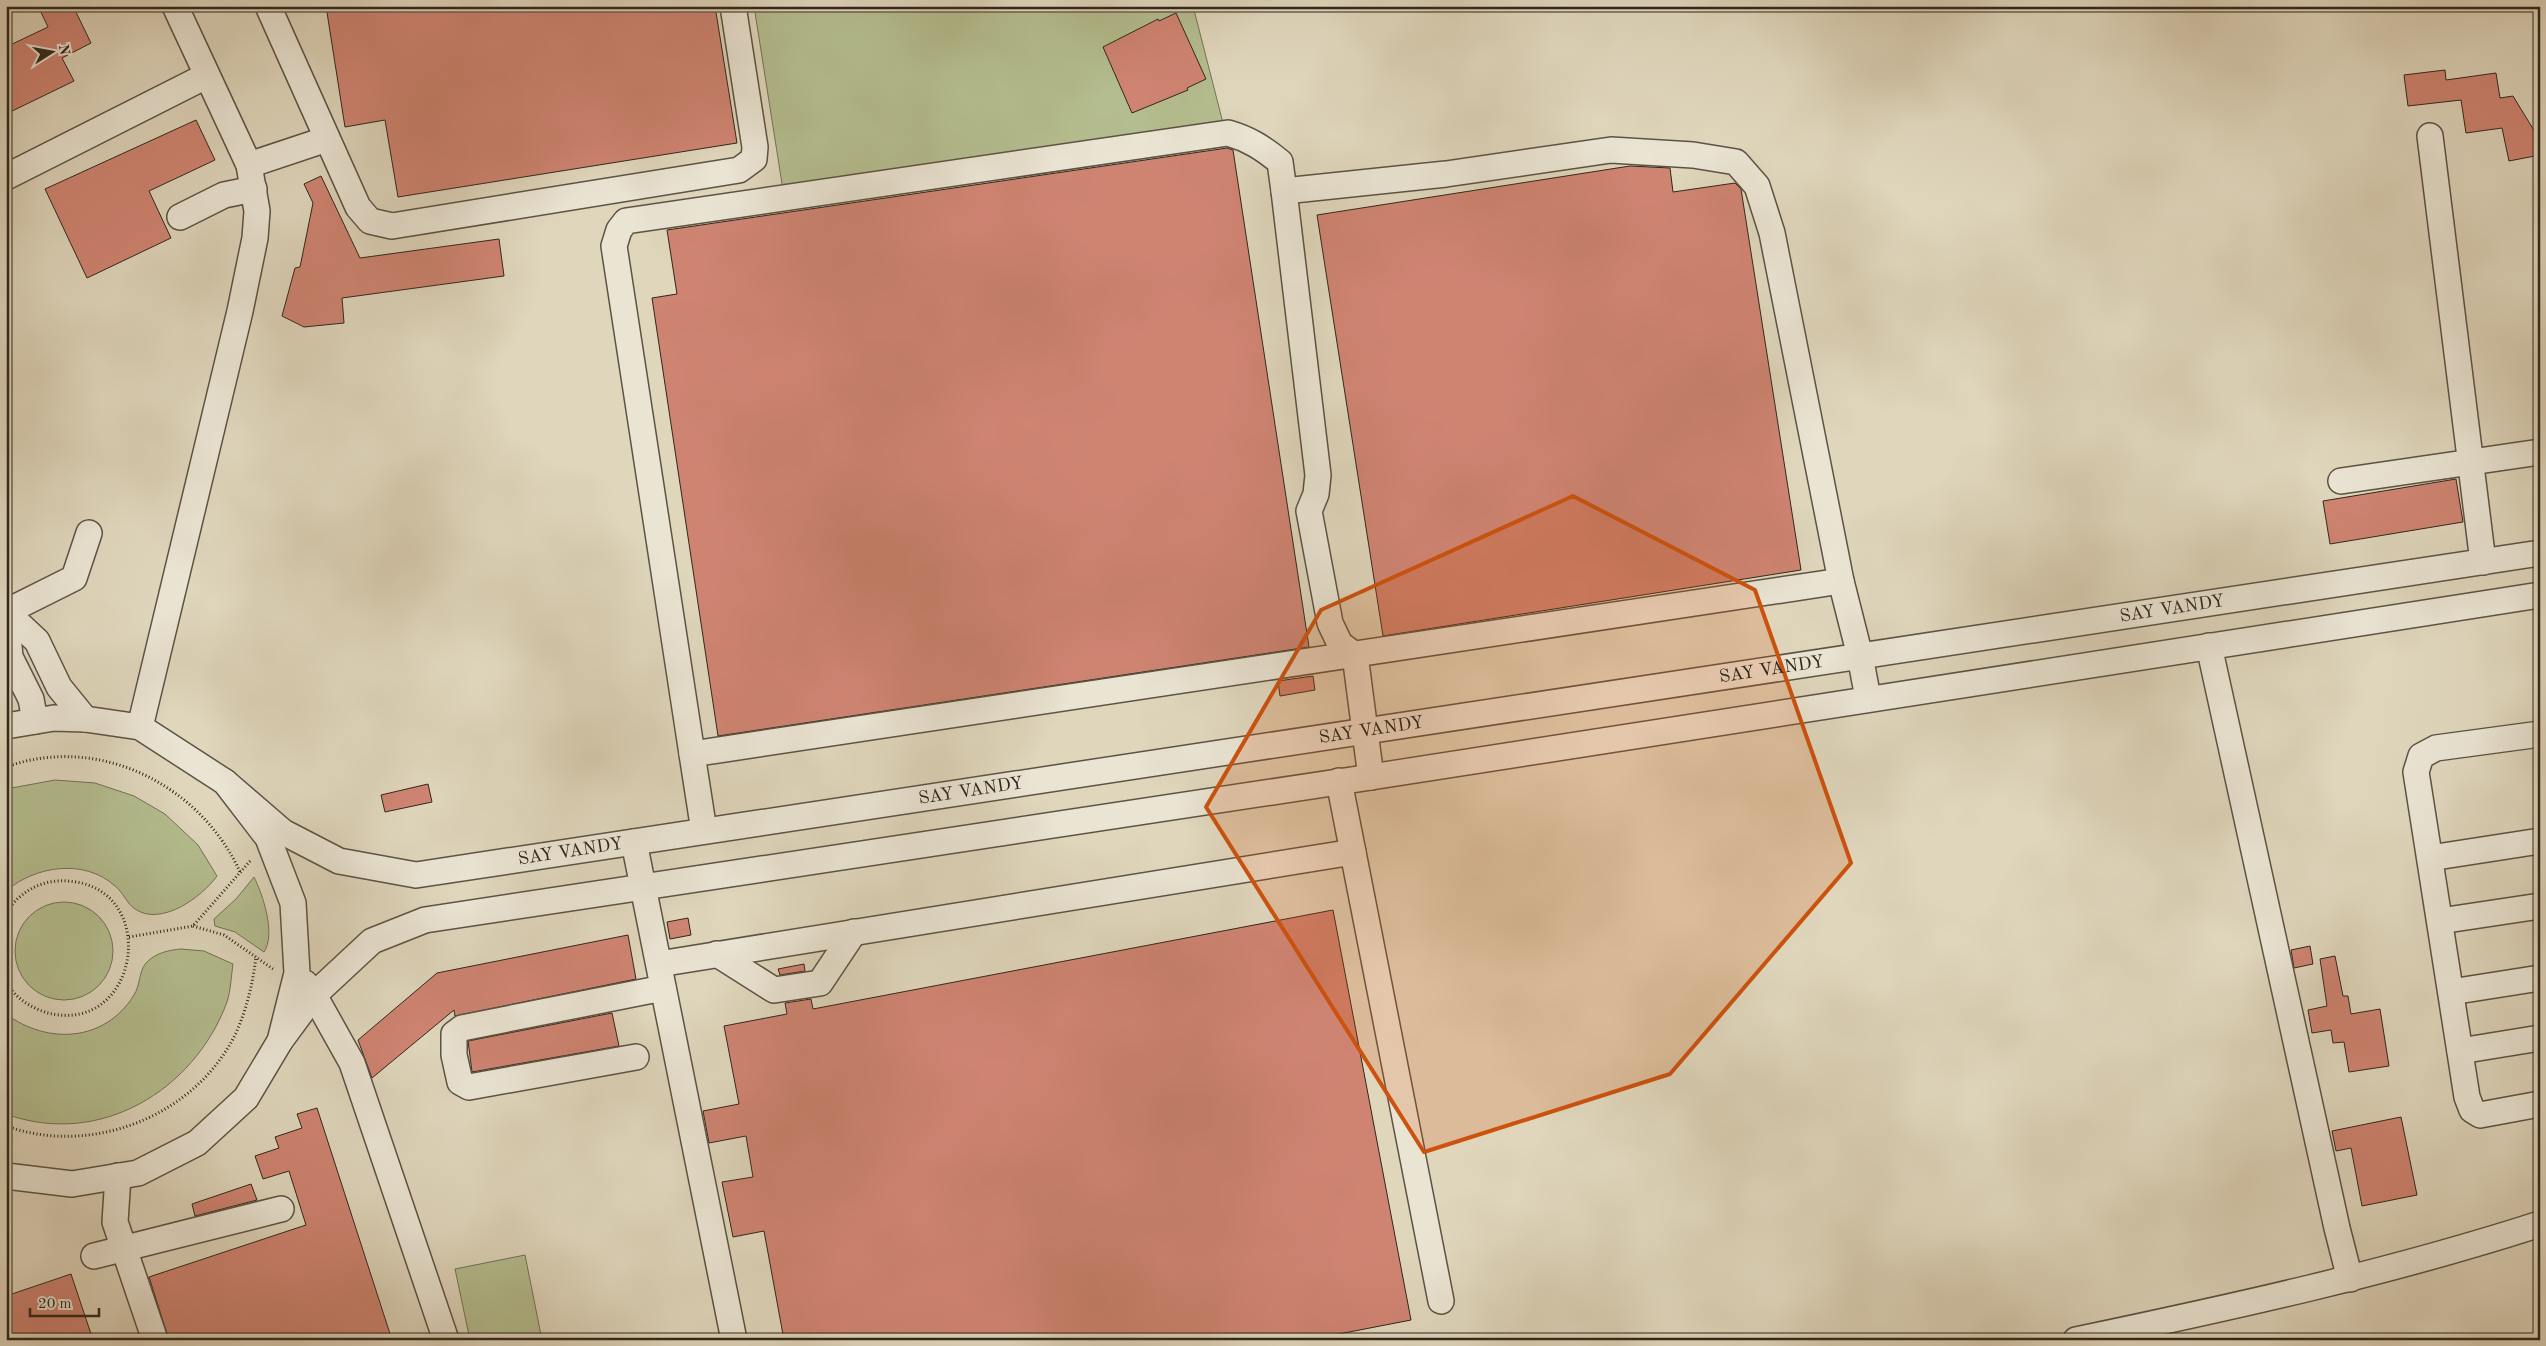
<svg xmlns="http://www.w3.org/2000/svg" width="2546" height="1346" font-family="'Old Standard TT',serif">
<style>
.green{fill:#b4bd8f;stroke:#727256}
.building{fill:#cf8472;stroke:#30271c}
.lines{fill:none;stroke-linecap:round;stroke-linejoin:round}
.minor-casing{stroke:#5c5344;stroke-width:28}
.path{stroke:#30271c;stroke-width:3;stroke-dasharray:1 2.5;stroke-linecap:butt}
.minor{stroke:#eae4d3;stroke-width:25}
.marked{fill:#cc520e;fill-opacity:0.2;stroke:#cc520e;stroke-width:4;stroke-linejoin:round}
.labels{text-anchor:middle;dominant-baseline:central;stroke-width:4.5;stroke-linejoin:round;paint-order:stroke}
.street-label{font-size:18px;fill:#30271c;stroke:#eae4d3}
</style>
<rect width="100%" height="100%" fill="#dfd6bc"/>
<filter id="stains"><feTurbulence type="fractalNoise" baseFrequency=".004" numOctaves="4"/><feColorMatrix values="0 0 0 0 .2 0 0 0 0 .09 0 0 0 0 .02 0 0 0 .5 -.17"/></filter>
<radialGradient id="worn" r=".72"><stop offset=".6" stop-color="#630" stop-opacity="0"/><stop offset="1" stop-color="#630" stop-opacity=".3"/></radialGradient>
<path class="green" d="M754 6H1193L1223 123 783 190Z
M55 780 95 783 134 796 165 814 198 845 217 876C202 897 161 927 135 909 127 904 123 892 115 886 84 858 35 866 6 891V789Z
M254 877C263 895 276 934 264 952L235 932 215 926 214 919 236 899Z
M15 951a49 49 0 1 1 98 0a49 49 0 1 1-98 0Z
M181 949 204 951 233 964C231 976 231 990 227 1002 194 1091 99 1148 6 1114V1014C48 1045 105 1042 134 995 140 986 139 971 146 963 155 953 169 950 181 949Z
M525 1255 542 1340H470L455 1269Z"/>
<path class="building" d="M38 6H73L91 43 62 58 74 81 6 114V47L48 27Z
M326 6H715L737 143 398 197 385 120 345 127Z
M1176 13 1206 79 1187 88 1188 90 1132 113 1103 47 1158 19 1159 21Z
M2445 70 2446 80 2496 73 2500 98 2513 96 2538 137 2540 155 2509 161 2502 128 2466 133 2461 100 2408 106 2404 75Z
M196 120 215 160 149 191 171 238 87 278 45 189Z
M1227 148 1233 150 1309 647 718 736 652 298 677 294 667 230Z
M1630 166 1670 168 1673 192 1735 183 1741 189 1801 570 1383 636 1317 215Z
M321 176 360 258 499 239 504 276 342 298 344 323 304 327 282 316 295 268 300 267 313 203 304 184Z
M2456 479 2463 522 2330 544 2323 501Z
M1313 676 1315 690 1280 696 1278 681Z
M428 784 432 802 385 812 381 795Z
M1333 910 1411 1320 1308 1340H784L764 1231 733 1237 722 1182 753 1177 746 1136 709 1143 703 1111 739 1104 724 1026 787 1014 785 1003 811 999 813 1009Z
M688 918 691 935 670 939 667 922Z
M628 935 636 979 455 1016 454 1010 372 1078 358 1040 437 973Z
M2310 946 2313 964 2294 968 2291 950Z
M2335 956 2343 996H2348L2351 1014 2380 1009 2389 1066 2349 1072 2344 1042 2333 1043 2331 1030 2312 1033 2308 1010 2327 1006 2320 959Z
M804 964 805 971 780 975 778 969Z
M612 1013 619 1046 472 1072 468 1041Z
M317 1108 392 1340H169L149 1277 306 1225 289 1171 263 1179 255 1156 279 1148 275 1137 302 1128 297 1114Z
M2401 1117 2417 1195 2362 1206 2351 1148 2336 1151 2332 1131Z
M251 1184 257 1200 195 1216 192 1204Z
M71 1274 93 1340H6V1296Z"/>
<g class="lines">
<g class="minor-casing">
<g id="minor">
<path d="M268 6 358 207 370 221 392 226 739 170 754 159 755 147 733 6"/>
<path d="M2430 136 2483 562"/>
<path d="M249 165 327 139"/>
<path d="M6 177 206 76"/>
<path d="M1284 191 1446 174 1611 150 1693 155 1736 162 1757 186 1772 233 1841 581 1860 656 1868 698"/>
<path d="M180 217 224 195 254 189"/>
<path d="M2341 481 2540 452"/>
<path d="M6 612 37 641 59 687 85 719"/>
<path d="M6 612 74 578 89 533"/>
<path d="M6 614 10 657 31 699 35 721"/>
<path d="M2209 646 2337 1228 2350 1279"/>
<path d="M6 726 54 718 85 719 140 727 225 782 268 838 293 903 297 973 280 1041 246 1098 197 1143 138 1173 72 1184 6 1176"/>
<path d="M140 727 240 311 255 238 257 211 249 165 175 6"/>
<path d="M2540 734 2436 748 2421 756 2416 772 2467 1097 2472 1110 2480 1115 2540 1104"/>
<path d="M692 754 704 831"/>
<path d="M1371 777 1355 655 1340 644 1330 623 1309 511 1316 494 1318 475 1284 191 1280 162C1263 148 1249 139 1228 133L626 221 619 230 614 246 692 754C1075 697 1458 640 1841 581"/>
<path d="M1339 781 1441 1301"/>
<path id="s1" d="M225 782 283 832 339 861 416 875 2540 553"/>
<path d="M634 842 734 1340"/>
<path d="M2430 858 2540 841"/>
<path d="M2440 921 2540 906"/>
<path d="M717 954 774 990 820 983 854 932"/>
<path d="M659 964 1353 852"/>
<path d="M305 983 314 995 352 1063 446 1340"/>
<path d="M2451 992 2540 978"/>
<path d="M280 1041 314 995 372 941 425 920 1371 777 2540 595"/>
<path d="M2460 1051 2540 1038"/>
<path d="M636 1057 469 1087 460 1082 454 1055V1034L462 1028 663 988"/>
<path d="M118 1176 115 1222 155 1340"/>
<path d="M94 1256 281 1209"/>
<path d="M2076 1340C2233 1307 2388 1273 2540 1224"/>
</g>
</g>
<path class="path" d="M6 767C100 733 202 786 241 874
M6 913C19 892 42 879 67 881 162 886 140 1036 48 1013 31 1008 15 998 6 982
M193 926 224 935 273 969
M129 937 193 926 251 860
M6 1126C92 1157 196 1116 236 1033 247 1008 253 983 256 956"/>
<use href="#minor" class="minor"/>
</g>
<path class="marked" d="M1573 496 1755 590 1851 863 1670 1074 1424 1152 1206 807 1321 610Z"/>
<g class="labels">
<g class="street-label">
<text stroke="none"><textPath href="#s1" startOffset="1994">SAY VANDY</textPath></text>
<text stroke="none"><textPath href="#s1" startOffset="1589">SAY VANDY</textPath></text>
<text stroke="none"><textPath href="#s1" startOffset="1184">SAY VANDY</textPath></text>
<text stroke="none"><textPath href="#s1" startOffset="779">SAY VANDY</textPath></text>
<text stroke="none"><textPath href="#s1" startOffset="374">SAY VANDY</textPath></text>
</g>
</g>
<rect width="2546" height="1346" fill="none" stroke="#dfd6bc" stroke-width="25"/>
<rect x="8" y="8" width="2531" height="1331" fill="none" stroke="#30271c" stroke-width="2.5"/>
<rect x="12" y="12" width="2521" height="1321" fill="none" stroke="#30271c"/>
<g transform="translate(52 52) rotate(79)" stroke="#eae4d3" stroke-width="4" paint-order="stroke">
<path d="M0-4L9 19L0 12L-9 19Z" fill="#30271c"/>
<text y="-8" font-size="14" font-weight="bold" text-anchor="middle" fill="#30271c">N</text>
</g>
<path d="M30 1308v8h69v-8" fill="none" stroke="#30271c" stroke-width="2.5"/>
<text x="38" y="1308" font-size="15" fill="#30271c" stroke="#eae4d3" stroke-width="4" paint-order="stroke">20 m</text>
<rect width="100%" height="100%" filter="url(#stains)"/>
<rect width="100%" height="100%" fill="url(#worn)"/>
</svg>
